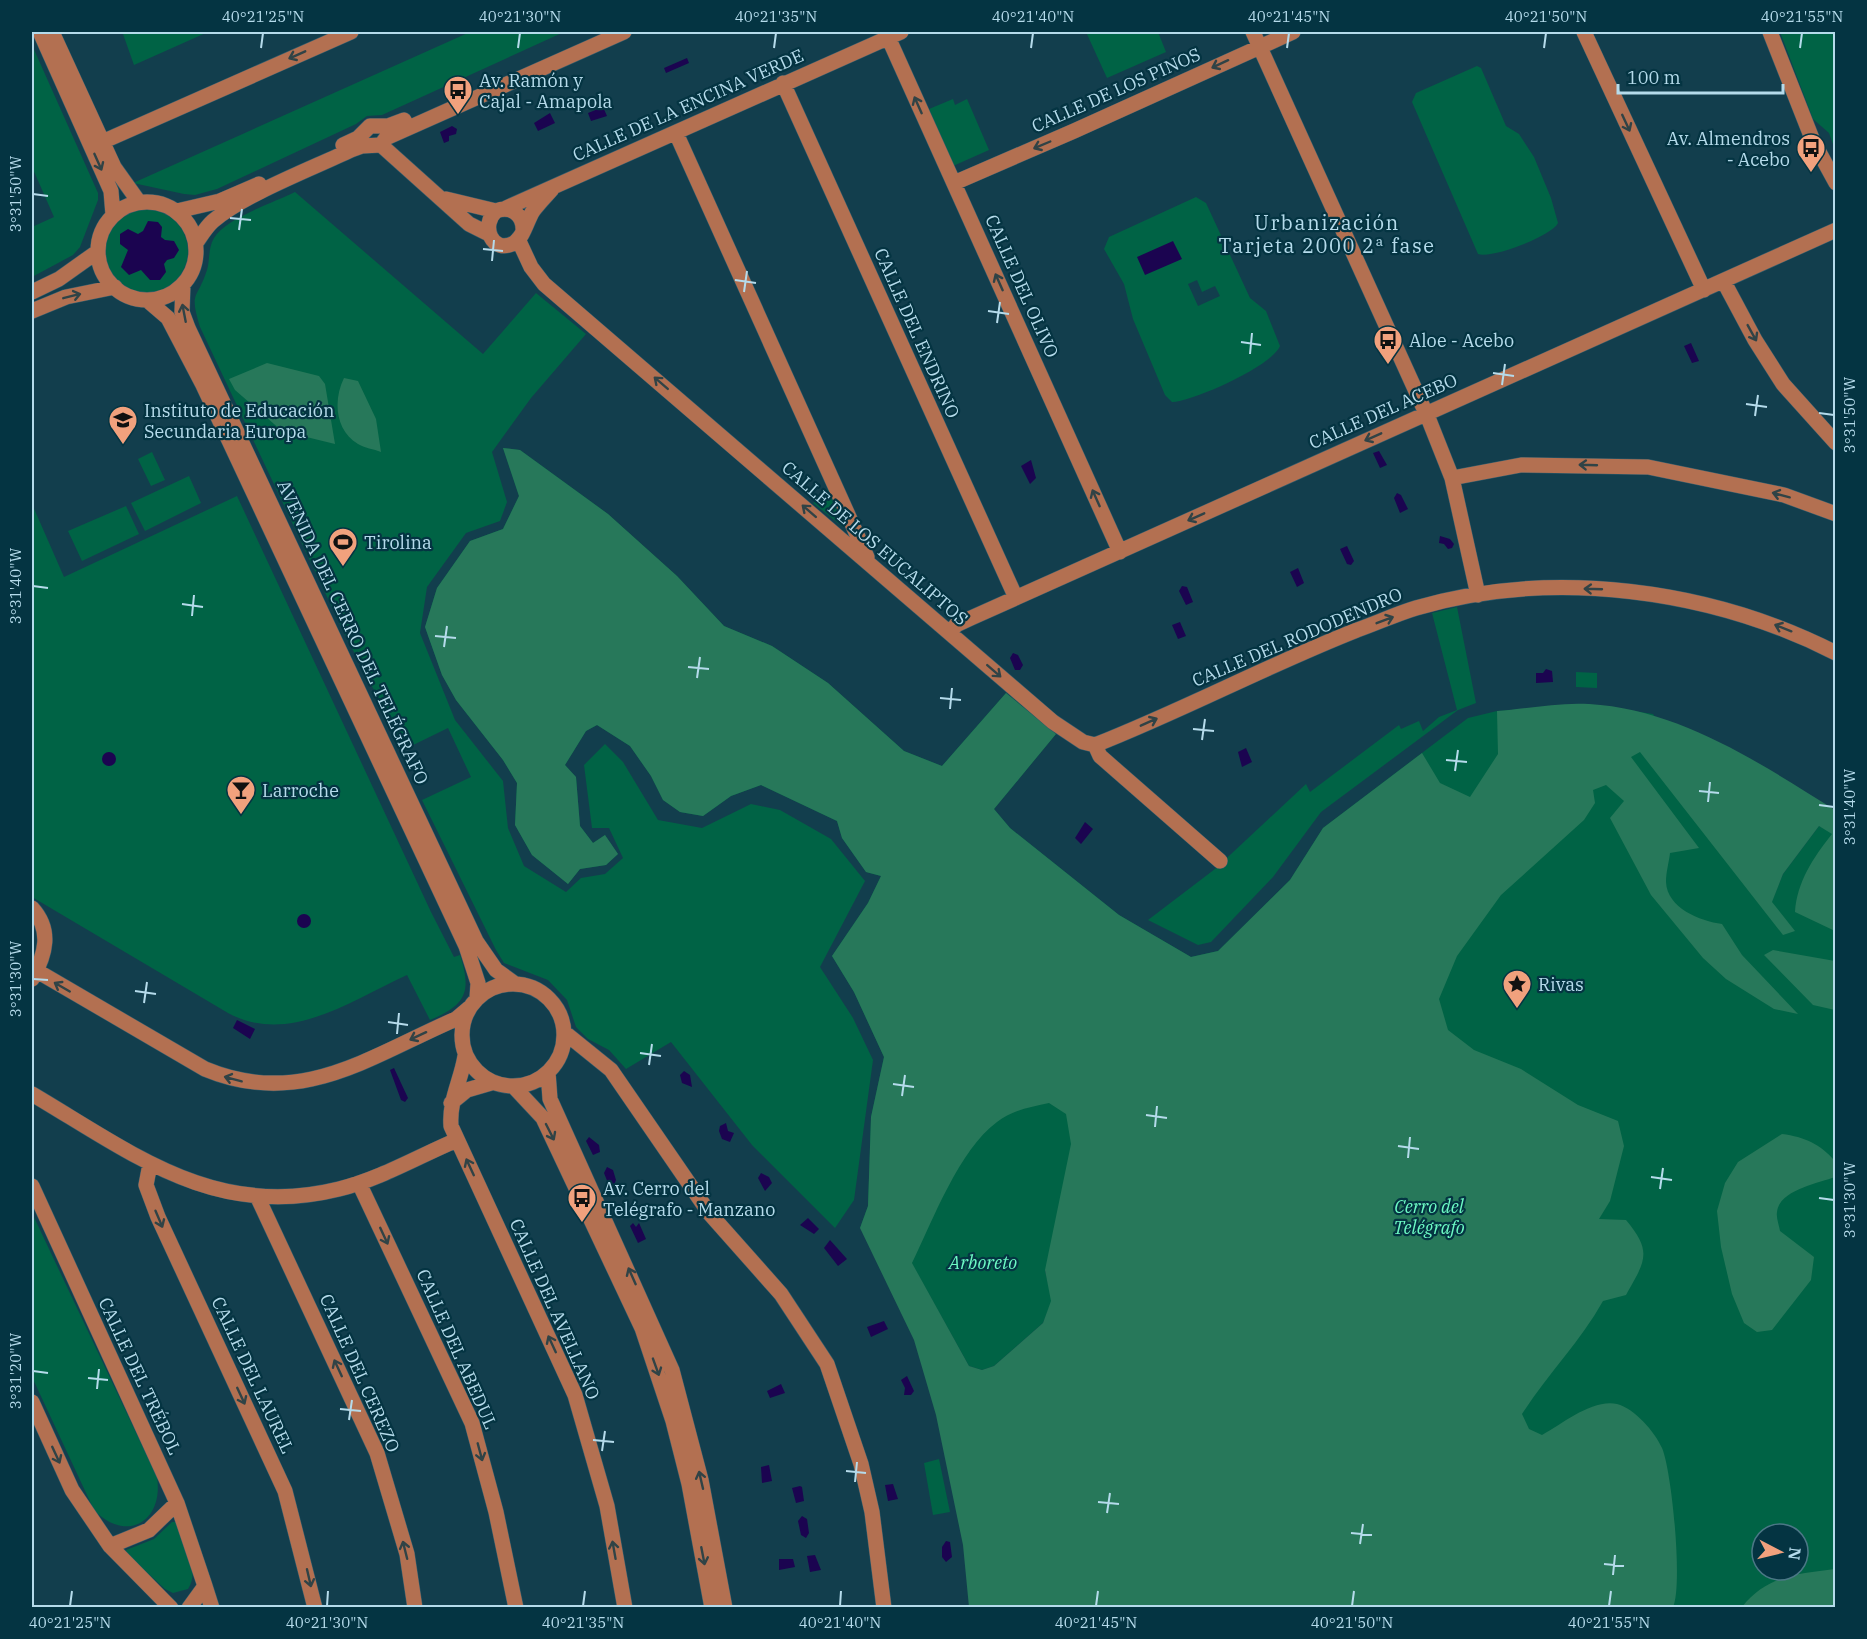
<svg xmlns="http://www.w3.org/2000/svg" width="1867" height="1639" font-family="'IBM Plex Serif',serif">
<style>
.green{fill:#006345;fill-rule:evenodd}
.forest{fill:#27785a;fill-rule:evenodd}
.water{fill:#1b0450}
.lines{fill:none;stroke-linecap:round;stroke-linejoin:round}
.minor-casing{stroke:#335d6d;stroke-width:16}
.minor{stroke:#b37051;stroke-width:15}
.oneway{stroke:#304346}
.ticks{fill:none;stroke:#b5dbeb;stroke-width:2}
.labels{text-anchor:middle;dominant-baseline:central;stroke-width:4.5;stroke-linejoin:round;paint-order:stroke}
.poi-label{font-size:18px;fill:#b5dbeb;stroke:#043442;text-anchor:start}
.street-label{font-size:18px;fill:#b5dbeb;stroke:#043442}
.park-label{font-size:18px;font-style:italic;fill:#6dfbc4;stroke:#043442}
.neighbourhood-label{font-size:20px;letter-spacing:1.5px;fill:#b5dbeb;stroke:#043442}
.neatline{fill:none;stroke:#b5dbeb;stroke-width:2}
.ticks-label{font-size:15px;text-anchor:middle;fill:#b5dbeb}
</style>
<rect width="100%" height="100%" fill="#123e4d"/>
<path class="green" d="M128 32H208L134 65 123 34Z
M470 32H564L382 115 367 116 356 124 217 189 195 195 184 194 133 183Z
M1086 32H1158L1166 52 1107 78Z
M1780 32H1835V150L1829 133 1813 119Z
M32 45 98 193V200L80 247 73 255 32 277V227L54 217 32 167Z
M1477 66 1481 68 1506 126 1519 134 1534 157 1551 198 1558 223C1552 236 1492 259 1478 254L1412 102 1416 93Z
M953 99 955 105 967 99 989 150 953 166 929 109Z
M295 192 483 354 536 293 586 334 531 398 492 452 507 502 500 521 466 533 427 587 420 633 455 720 503 781 508 828 524 866 566 892 581 878 605 874 623 858 609 828H592L584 765 605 744 623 762 658 820 702 828 751 804 780 810 831 839 865 881 820 967 853 1018 873 1060 854 1200 835 1228 752 1145 671 1042 626 1069 609 1050 588 1039 576 1027 567 1000 548 980 504 963 496 950 422 800 471 777 448 728 405 749 345 635 200 327C189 290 197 301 207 270 210 260 208 248 214 238 226 218 273 203 295 192Z
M1196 197 1206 203 1250 298 1266 311 1280 346C1272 366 1194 401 1172 402L1165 395 1133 319 1124 284 1104 249 1109 237ZM1197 280 1202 292 1215 286 1220 296 1198 306 1188 284Z
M104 251a42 42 0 1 1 84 0a42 42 0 1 1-84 0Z
M503 448 520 450 608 514 677 576 724 626 772 646 828 683 904 751 942 766 1006 693 1056 734 994 809 1010 828 1119 915 1191 957 1218 951 1290 880 1323 828 1468 718 1497 711 1588 704 1653 714 1772 901 1783 874 1819 826 1835 830V1607H1408L1045 1270 1052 1301 1043 1323 994 1366 982 1370 969 1366 912 1264 860 1228 868 1206 871 1117 884 1057 854 992 832 956 868 903 881 876 866 872 842 838 837 821 761 785 731 796 703 816 680 812 663 800 651 776 630 746 597 725 586 731 565 765 576 777 580 826 593 843 605 835 618 854 606 865 580 869 568 884 532 855 515 825 517 783 503 760 456 700 442 675 425 627 437 588 470 541 503 529 519 496ZM1762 1534H1798V1570H1762Z
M152 452 165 480 151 486 138 459Z
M189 476 201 503 145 531 131 503Z
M827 489 844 525 843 527 813 503 823 497Z
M237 496 431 912 454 957 460 955C472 992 466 1005 430 1020L407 975C352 1000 289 1046 228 1013L32 897V504L64 577Z
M126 506 139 534 82 561 68 531Z
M1457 607 1476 703 1458 710 1321 812 1273 877 1211 942 1198 945 1148 920 1215 869 1306 784 1310 792 1399 725 1401 729 1419 721 1423 731 1439 717 1457 710 1432 613Z
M1576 672 1597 673V688L1576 687Z
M32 1213 157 1477C164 1521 127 1544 94 1510L32 1377Z
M939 1459 950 1512 933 1515 924 1463Z
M172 1522H177C184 1542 201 1569 188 1589L173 1593 165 1589 127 1554 126 1550 154 1539Z"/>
<path class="forest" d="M267 363 319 376 325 384 335 444 282 431 235 390 229 379Z
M344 378 358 381 376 419 381 452C374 449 364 448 358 444 335 430 333 400 344 378Z
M503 448 520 450 608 514 677 576 724 626 772 646 828 683 904 751 942 766 1006 693 1056 734 994 809 1010 828 1119 915 1191 957 1218 951 1290 880 1323 828 1422 753 1440 783 1470 797 1498 754 1497 711C1527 709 1560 702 1589 704 1680 709 1761 764 1835 810V931L1795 912C1797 882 1813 858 1832 834L1819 826 1783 874 1772 902 1795 931 1783 935 1640 752 1631 757 1699 848 1670 853C1669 862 1666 872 1666 882 1667 908 1700 921 1722 924L1742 955 1798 1014 1774 1009 1726 979 1703 958 1651 895 1610 818 1624 801 1606 785 1593 790 1595 803 1584 820 1501 895 1457 956 1439 999 1448 1030 1474 1050 1521 1069 1578 1105 1618 1121 1624 1146 1610 1201 1599 1219 1626 1220C1653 1252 1645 1261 1626 1295L1603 1301C1580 1342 1547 1375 1522 1414L1529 1429 1542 1435C1564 1423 1592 1399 1617 1404 1634 1408 1655 1432 1662 1448 1672 1471 1683 1586 1673 1607H969L963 1545 936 1415 914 1340 860 1228 868 1206 871 1117 884 1057 854 992 832 956 868 903 881 876 866 872 842 838 837 821 761 785 731 796 703 816 680 812 663 800 651 776 630 746 597 725 586 731 565 765 576 777 580 826 593 843 605 835 618 854 606 865 580 869 568 884 532 855 515 825 517 783 503 760 456 700 442 675 425 627 437 588 470 541 503 529 519 496ZM1049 1103 1066 1114 1071 1144 1045 1270 1051 1301 1043 1323 994 1366 982 1370 969 1366 912 1263C933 1220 959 1150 997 1122 1012 1110 1031 1107 1049 1103Z
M1773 950 1835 961V1010L1813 1005 1764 955Z
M1782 1134C1805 1137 1820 1144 1835 1161V1177C1819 1183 1779 1190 1777 1212 1776 1218 1779 1225 1780 1231L1814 1257 1811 1280 1772 1330 1757 1332 1744 1323 1732 1294 1721 1247 1717 1211 1725 1183 1738 1162Z
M1835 1569V1607H1742C1767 1575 1798 1574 1835 1569Z"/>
<path class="water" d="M687 58 689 63 666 73 664 68Z
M603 107 607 116 591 121 588 113Z
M550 113 555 123 538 131 534 123Z
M452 126 457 129 456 134 449 136V141L444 143 440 132Z
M148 221 158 222 162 227 161 237 165 240 174 241 179 250 174 258 167 260 164 264 166 272 160 280H150L141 270 129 275 121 267 128 250 120 244V234L128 229 138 234 143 231Z
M1173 241 1182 259 1145 275 1137 257Z
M1691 343 1699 361 1692 363 1684 346Z
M1379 451 1387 465 1380 468 1373 453Z
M1031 460 1036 478 1030 484 1021 466Z
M1397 493 1401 495 1408 509 1400 513 1394 498Z
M1440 536 1450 539 1454 544 1452 548 1448 549 1444 544 1439 543Z
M1347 546 1354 561 1351 565 1347 564 1340 549Z
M1298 568 1304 583 1297 587 1290 572Z
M1182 586 1187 587 1193 602 1186 605 1179 591Z
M1180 622 1186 636 1178 639 1172 625Z
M1013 653 1018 655 1023 665 1020 670H1015L1010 658Z
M1546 669 1552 671 1553 682 1536 683V673H1543Z
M1246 748 1252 762 1242 767 1238 752Z
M102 759a7 7 0 1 1 14 0a7 7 0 1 1-14 0Z
M1085 822 1093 829 1081 844 1075 838Z
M297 921a7 7 0 1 1 14 0a7 7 0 1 1-14 0Z
M237 1020 255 1029 250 1039 233 1028Z
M394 1068 408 1098 405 1102 401 1100 390 1070Z
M684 1071 690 1075 692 1087 682 1083 680 1075Z
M726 1123 728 1131 734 1133 730 1142 722 1139 719 1131 720 1126Z
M589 1137 599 1145 600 1152 593 1155 586 1141Z
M607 1167 613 1170 616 1180 614 1185 608 1183 604 1173Z
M761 1173 769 1177 772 1183 765 1191 758 1178Z
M808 1218 819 1229 814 1234 800 1225Z
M633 1223 636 1227 639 1223 646 1239 638 1243 630 1226Z
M830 1240 847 1259 838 1266 824 1248Z
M884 1321 888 1329 871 1337 867 1327Z
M907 1376 914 1391 911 1395H904L905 1388 901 1380Z
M781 1384 785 1393 770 1398 767 1391Z
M769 1465 772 1481 762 1483 761 1467Z
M893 1484 898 1499 888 1501 885 1485Z
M800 1486 802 1487 804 1501 796 1503 792 1488Z
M802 1516 807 1519 809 1533 806 1538 801 1535 798 1521Z
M946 1541 950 1542 952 1557 946 1562 942 1557V1547Z
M815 1555 821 1570 810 1572 807 1556Z
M779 1559H793L795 1567 779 1570Z"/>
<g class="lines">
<g class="minor-casing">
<path id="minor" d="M40 32 111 191 113 215
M52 32 114 167 139 202
M1253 32 1429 420 1452 478 1478 595
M1584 32 1704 290
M1770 32 1813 141 1836 183
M888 37 1120 552
M783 83 1016 598
M676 133 867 557
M102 142 351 32
M343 145 358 138 370 126H388L404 120
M381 145 469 224 487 233
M954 183 1074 131 1293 32
M446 199 496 211
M98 251a49 49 0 1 1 98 0a49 49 0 1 1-98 0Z
M506 208 901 32
M177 211 220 201 259 184
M523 231C524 215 511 205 496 211 480 225 492 255 514 243 524 237 527 220 533 211 539 203 546 196 552 189
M518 239 531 267 544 284 1053 722 1083 742 1095 745
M196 243C201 236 206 227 213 221 245 194 311 169 351 150L362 146 381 145 386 138 624 32
M1724 282 1755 340 1783 384 1836 443
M183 284 182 312 188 328 476 941 496 970 514 983
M32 292 59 279 97 252
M147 300 168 318 203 385 466 946 478 983 477 998
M32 311 66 297 115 287
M1452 478 1521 465 1648 467 1784 495 1836 514
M950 633 956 625 971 618 1836 230
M1095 745C1184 710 1268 665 1357 630 1377 623 1396 614 1416 608 1553 568 1710 589 1836 653
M1095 745 1100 756 1220 861
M32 908C52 930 46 954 32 979
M37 971 205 1069C301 1109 370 1056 456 1019L469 1008
M462 1035a51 51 0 1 1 102 0a51 51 0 1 1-102 0Z
M564 1032 611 1070 710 1214 781 1294 827 1364 861 1464 872 1512 884 1608
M465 1056C461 1081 449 1100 451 1126L575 1395 607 1506 625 1608
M548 1072 550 1099 672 1370 701 1480 725 1608
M514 1087 543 1118 642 1328 673 1421 689 1484 712 1608
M32 1094C132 1153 215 1220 339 1189 380 1179 419 1156 457 1140
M451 1103 467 1090 491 1083
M150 1164 146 1185 158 1217 285 1491 315 1608
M359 1183 472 1423 496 1512 516 1608
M32 1186 177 1503 205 1586 189 1608
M257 1196 377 1453 407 1554 415 1608
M32 1402 72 1490 110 1546 171 1608
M110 1546 149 1530 177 1503
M205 1586 212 1608"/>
</g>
<use href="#minor" class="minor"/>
</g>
<defs><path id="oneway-shaft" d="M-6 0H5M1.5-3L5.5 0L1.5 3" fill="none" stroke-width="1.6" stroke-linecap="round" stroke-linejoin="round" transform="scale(1.5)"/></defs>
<g class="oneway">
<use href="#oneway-shaft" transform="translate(297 55) rotate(156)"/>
<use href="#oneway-shaft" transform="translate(1220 64) rotate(155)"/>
<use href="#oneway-shaft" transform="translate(918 105) rotate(-114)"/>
<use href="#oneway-shaft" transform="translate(1626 123) rotate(65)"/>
<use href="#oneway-shaft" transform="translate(1042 145) rotate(157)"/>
<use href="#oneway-shaft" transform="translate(98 162) rotate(66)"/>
<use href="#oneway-shaft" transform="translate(999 282) rotate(-114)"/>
<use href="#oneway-shaft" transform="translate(72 296) rotate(-14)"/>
<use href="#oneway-shaft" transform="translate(184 313) rotate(-101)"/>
<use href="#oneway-shaft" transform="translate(1752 333) rotate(61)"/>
<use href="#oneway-shaft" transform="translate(661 383) rotate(-139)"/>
<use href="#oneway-shaft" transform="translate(1373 437) rotate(156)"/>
<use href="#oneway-shaft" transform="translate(1588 465) rotate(-178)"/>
<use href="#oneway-shaft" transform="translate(1781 495) rotate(-165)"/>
<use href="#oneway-shaft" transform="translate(1096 498) rotate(-114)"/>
<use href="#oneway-shaft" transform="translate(809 511) rotate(-139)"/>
<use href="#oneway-shaft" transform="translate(1196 517) rotate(156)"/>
<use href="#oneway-shaft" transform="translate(1593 589) rotate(-178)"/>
<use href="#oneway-shaft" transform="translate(1385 620) rotate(-21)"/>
<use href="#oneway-shaft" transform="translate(1783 628) rotate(-158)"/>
<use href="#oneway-shaft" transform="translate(994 671) rotate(41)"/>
<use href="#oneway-shaft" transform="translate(1149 722) rotate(-24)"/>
<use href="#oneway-shaft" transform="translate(62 987) rotate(-150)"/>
<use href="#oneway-shaft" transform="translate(418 1036) rotate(155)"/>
<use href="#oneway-shaft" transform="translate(233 1079) rotate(-165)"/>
<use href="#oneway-shaft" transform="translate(550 1132) rotate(63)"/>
<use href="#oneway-shaft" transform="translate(470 1167) rotate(-115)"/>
<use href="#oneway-shaft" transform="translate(159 1219) rotate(67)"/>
<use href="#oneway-shaft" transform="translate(384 1236) rotate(65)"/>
<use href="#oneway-shaft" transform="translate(632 1276) rotate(-114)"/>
<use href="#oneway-shaft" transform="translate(552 1344) rotate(-115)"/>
<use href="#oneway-shaft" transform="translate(656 1367) rotate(70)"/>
<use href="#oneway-shaft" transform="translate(338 1368) rotate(-115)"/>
<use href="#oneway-shaft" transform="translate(241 1396) rotate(65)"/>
<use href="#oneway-shaft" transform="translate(480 1452) rotate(75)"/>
<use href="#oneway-shaft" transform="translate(56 1455) rotate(65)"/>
<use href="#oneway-shaft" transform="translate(701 1480) rotate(-103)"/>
<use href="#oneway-shaft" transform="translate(405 1550) rotate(-104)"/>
<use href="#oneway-shaft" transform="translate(614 1550) rotate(-100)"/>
<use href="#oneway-shaft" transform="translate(703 1556) rotate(79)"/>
<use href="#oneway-shaft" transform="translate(309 1578) rotate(77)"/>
</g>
<path class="ticks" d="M261 48 263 33M518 48 520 33M774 48 776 33M1031 48 1033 33M1287 48 1289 33M1544 48 1546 33M1800 48 1802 33M33 194 48 196M230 218 251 220M239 230 242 209M483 249 503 251M492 261 494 240M735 280 756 283M744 292 747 271M988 311 1009 314M997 323 1000 302M1241 342 1261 345M1250 354 1252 333M1493 373 1514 376M1502 385 1505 364M1746 404 1767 407M1819 413 1834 415M1755 416 1758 395M33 586 48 588M182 604 203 607M192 616 194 595M435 636 456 638M444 647 447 626M688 667 709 669M697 678 700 657M940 698 961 700M950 709 952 688M1193 729 1214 731M1202 740 1205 719M1446 760 1467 762M1455 771 1458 750M1699 791 1719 793M1708 802 1710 782M1819 805 1834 807M33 979 48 980M135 991 156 994M144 1003 147 982M388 1022 408 1025M397 1034 399 1013M640 1053 661 1056M649 1065 652 1044M893 1084 914 1087M902 1096 905 1075M1146 1115 1167 1118M1155 1127 1157 1106M1398 1146 1419 1149M1408 1158 1410 1137M1651 1177 1672 1180M1660 1189 1663 1168M1819 1198 1834 1200M33 1371 48 1373M88 1378 108 1380M97 1389 99 1369M340 1409 361 1411M349 1420 352 1400M593 1440 614 1442M602 1451 605 1431M846 1471 866 1473M855 1482 857 1462M1098 1502 1119 1504M1107 1513 1110 1493M1351 1533 1372 1535M1360 1544 1363 1524M1604 1564 1624 1566M1613 1575 1615 1555M70 1606 72 1591M327 1606 328 1591M583 1606 585 1591M840 1606 841 1591M1096 1606 1098 1591M1352 1606 1354 1591M1609 1606 1611 1591"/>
<defs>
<g id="bus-pin" transform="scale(1.5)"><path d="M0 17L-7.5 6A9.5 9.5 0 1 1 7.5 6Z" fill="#f1a17d" stroke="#043442"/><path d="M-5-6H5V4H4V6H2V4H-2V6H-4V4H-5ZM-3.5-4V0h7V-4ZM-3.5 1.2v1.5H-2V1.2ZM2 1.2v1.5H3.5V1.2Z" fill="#111"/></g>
<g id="school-pin" transform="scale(1.5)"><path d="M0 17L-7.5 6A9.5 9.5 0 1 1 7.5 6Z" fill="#f1a17d" stroke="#043442"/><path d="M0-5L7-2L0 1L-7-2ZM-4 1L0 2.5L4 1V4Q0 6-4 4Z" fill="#111"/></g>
<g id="stadium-pin" transform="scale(1.5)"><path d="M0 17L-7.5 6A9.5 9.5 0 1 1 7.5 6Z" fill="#f1a17d" stroke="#043442"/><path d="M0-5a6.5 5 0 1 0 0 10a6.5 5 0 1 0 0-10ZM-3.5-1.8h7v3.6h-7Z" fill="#111"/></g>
<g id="bar-pin" transform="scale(1.5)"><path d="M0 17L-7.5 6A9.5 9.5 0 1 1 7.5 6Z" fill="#f1a17d" stroke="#043442"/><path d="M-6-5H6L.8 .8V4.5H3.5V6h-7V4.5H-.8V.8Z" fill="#111"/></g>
<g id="sight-pin" transform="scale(1.5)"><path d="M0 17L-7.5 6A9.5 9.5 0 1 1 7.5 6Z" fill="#f1a17d" stroke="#043442"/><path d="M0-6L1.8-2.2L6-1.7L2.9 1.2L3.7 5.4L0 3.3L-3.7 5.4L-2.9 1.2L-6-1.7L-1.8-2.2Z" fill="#111"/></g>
</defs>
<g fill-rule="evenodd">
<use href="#bus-pin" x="458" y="90"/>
<use href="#bus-pin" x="1811" y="148"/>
<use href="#bus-pin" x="1388" y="340"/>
<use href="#school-pin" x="123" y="420"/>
<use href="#stadium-pin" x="343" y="542"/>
<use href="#bar-pin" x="241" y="790"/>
<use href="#sight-pin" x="1517" y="984"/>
<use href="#bus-pin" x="582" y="1198"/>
</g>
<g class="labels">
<g class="poi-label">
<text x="479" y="80">Av. Ramón y<tspan x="479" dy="21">Cajal - Amapola</tspan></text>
<text x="1790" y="138" text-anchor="end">Av. Almendros<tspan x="1790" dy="21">- Acebo</tspan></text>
<text x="1409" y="340">Aloe - Acebo</text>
<text x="144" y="410">Instituto de Educación<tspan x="144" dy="21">Secundaria Europa</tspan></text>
<text x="364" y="542">Tirolina</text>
<text x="262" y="790">Larroche</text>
<text x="1538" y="984">Rivas</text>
<text x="603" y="1188">Av. Cerro del<tspan x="603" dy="21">Telégrafo - Manzano</tspan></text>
</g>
<g class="street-label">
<text transform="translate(1116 90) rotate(-24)">CALLE DE LOS PINOS</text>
<text transform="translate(688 105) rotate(-24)">CALLE DE LA ENCINA VERDE</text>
<text transform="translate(1022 286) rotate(66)">CALLE DEL OLIVO</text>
<text transform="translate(917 333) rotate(66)">CALLE DEL ENDRINO</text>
<text transform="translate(1383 411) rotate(-24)">CALLE DEL ACEBO</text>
<text transform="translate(875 543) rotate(41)">CALLE DE LOS EUCALIPTOS</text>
<text transform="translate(353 632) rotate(65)">AVENIDA DEL CERRO DEL TELÉGRAFO</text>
<text transform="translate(1297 637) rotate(-23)">CALLE DEL RODODENDRO</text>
<text transform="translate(555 1309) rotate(66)">CALLE DEL AVELLANO</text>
<text transform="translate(457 1349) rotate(66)">CALLE DEL ABEDUL</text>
<text transform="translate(360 1373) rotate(66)">CALLE DEL CEREZO</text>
<text transform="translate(253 1375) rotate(65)">CALLE DEL LAUREL</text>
<text transform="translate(140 1376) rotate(65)">CALLE DEL TRÉBOL</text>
</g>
<g class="park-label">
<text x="1429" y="1206">Cerro del<tspan x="1429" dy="21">Telégrafo</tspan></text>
<text x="983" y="1262">Arboreto</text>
</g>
<g class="neighbourhood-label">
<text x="1327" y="222">Urbanización<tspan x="1327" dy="23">Tarjeta 2000 2ª fase</tspan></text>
</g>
</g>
<rect width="1867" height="1639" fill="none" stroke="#043442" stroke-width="66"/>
<g transform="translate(1780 1552) rotate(97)"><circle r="28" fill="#043442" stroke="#4b7786" stroke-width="1.5"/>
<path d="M0-4.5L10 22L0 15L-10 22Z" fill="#f1a17d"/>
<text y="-9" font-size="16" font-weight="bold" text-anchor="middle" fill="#b5dbeb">N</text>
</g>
<path d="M1618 84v9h165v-9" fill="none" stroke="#b5dbeb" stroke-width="3"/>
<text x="1627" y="84" font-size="18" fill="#b5dbeb" stroke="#043442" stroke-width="4.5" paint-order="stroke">100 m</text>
<rect x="33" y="33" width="1801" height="1573" class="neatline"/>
<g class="ticks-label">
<text x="263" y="22">40°21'25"N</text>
<text x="520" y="22">40°21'30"N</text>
<text x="776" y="22">40°21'35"N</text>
<text x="1033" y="22">40°21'40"N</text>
<text x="1289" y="22">40°21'45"N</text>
<text x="1546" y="22">40°21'50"N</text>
<text x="1802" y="22">40°21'55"N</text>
<text transform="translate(16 194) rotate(-90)" y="5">3°31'50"W</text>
<text transform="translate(1850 415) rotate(-90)" y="5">3°31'50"W</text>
<text transform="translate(16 586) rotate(-90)" y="5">3°31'40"W</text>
<text transform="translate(1850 807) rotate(-90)" y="5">3°31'40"W</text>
<text transform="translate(16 979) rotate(-90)" y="5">3°31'30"W</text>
<text transform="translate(1850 1200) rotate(-90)" y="5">3°31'30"W</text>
<text transform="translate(16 1371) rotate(-90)" y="5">3°31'20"W</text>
<text x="70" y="1628">40°21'25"N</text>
<text x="327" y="1628">40°21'30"N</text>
<text x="583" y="1628">40°21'35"N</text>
<text x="840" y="1628">40°21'40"N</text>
<text x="1096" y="1628">40°21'45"N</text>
<text x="1352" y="1628">40°21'50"N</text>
<text x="1609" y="1628">40°21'55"N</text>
</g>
</svg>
